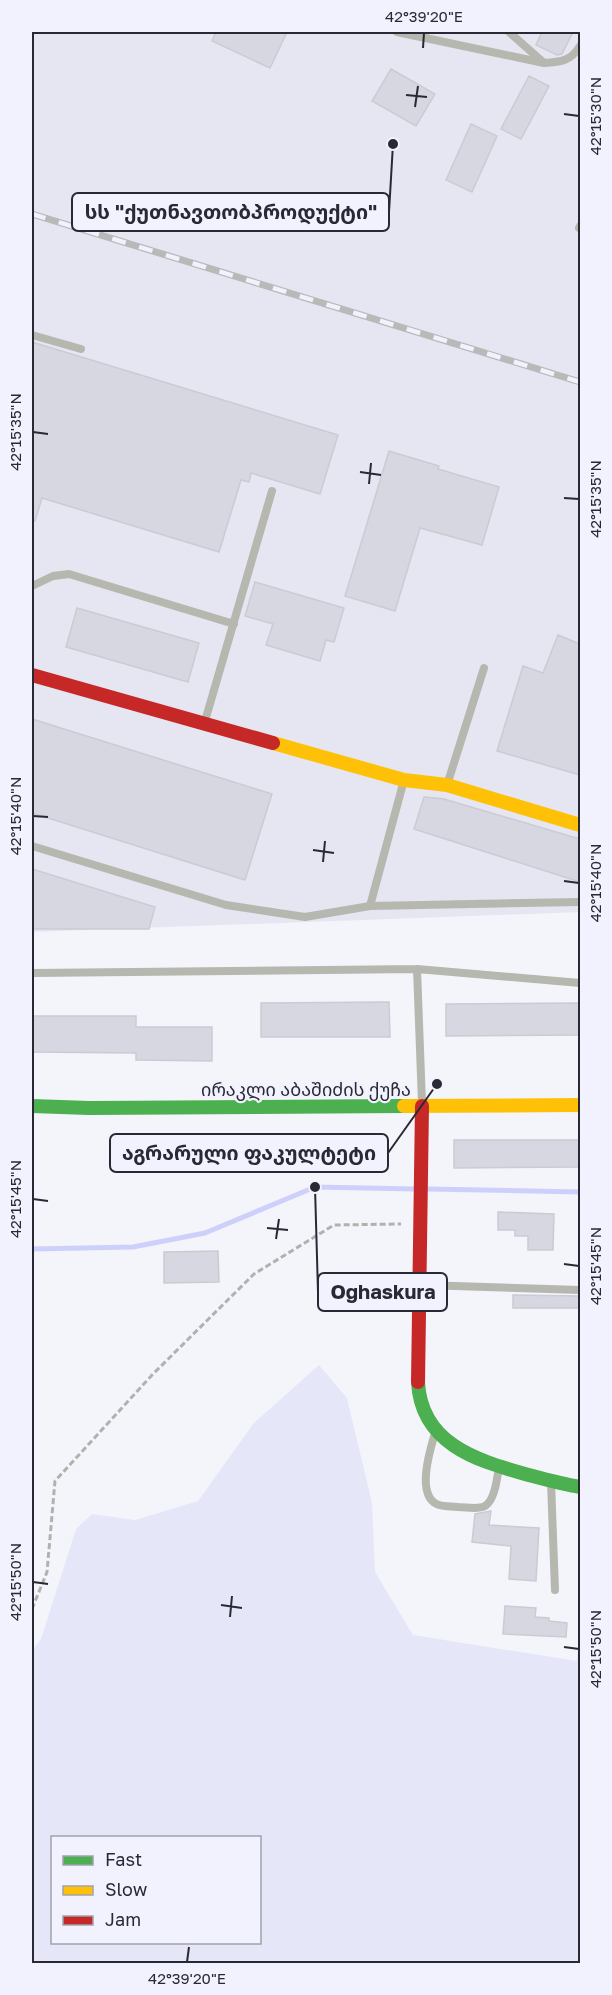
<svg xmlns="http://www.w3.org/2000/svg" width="612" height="1995" font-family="'Golos Text','Noto Sans Georgian',sans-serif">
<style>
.built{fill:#e5e6f1}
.green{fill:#e5e7f8;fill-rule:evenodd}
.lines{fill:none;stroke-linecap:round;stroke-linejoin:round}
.stream{stroke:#ced0fc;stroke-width:5}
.building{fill:#d6d7e0;stroke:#cacbd3;stroke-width:1.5}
.path{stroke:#b1b2af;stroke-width:3;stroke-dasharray:6 3;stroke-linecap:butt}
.lane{stroke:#b6b7af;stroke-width:8}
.fast{stroke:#4caf50;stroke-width:14}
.slow{stroke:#ffc107;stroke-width:14}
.jam{stroke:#c62828;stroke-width:14}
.rail-casing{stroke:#b8b9b8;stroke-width:7}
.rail{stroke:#f1f2fe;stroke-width:4.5;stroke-dasharray:14;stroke-linecap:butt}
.ticks{fill:none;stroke:#282934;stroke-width:2}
.labels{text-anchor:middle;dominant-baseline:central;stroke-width:4.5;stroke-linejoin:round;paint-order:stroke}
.street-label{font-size:18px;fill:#282934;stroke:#f1f2fe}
.leader{fill:none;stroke:#282934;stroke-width:2}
.callout-dot{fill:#282934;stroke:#f1f2fe;stroke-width:2}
.callout{fill:#f1f2fe;stroke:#282934;stroke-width:2}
.callout-label{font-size:20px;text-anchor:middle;font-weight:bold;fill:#282934}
.neatline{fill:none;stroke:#282934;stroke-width:2}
.ticks-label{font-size:15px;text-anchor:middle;fill:#282934}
</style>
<rect width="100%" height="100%" fill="#f4f5fb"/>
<path class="built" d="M32 32H580V912L32 932Z"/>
<path class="green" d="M319 1365 347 1398 372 1503 375 1572 413 1635 577 1661 580 1621V1963H32V1651L41 1639 76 1529 92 1514 135 1520 198 1501 253 1424ZM52 1838H260V1942H52Z"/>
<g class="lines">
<path class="stream" d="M428 1189 580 1192
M32 1249 133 1247 205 1233 315 1187 415 1189"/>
</g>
<path class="building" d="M216 32H287L270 68 212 41Z
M542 32H573L562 54 557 55 536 45Z
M391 69 435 94 416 126 372 101Z
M529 76 549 86 521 139 501 129Z
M471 124 497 136 472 192 446 180Z
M32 342 338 435 320 494 251 473 249 482 241 480 219 552 42 498 35 521H32Z
M389 451 439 466 438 469 499 487 482 545 420 528 395 611 345 596Z
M255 582 344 608 334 642 326 640 320 661 266 645 273 624 245 616Z
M77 608 199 643 188 682 66 647Z
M558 635 580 644V775L497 751 523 666 543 673Z
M32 719 272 794 245 880 32 813Z
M424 797 444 799 580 839V882L414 829Z
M32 869 155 907 149 929H32Z
M389 1002 390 1037H261V1003Z
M580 1003V1035L446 1036V1004Z
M32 1016H136V1027H212V1061L136 1060V1053L32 1052Z
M454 1140H580V1167L454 1168Z
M498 1212 554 1214 553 1250H528V1236H515V1230H498Z
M218 1251 219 1282 164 1283V1252Z
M513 1295 580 1296V1308H513Z
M491 1511 489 1525 539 1528 536 1581 509 1579 511 1546 472 1542 475 1514Z
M505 1606 536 1608 535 1617 549 1618V1621L567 1623 566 1637 503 1634Z"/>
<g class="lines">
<path class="path" d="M32 1609 47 1572 55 1481 153 1374 254 1274 334 1225 401 1224"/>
<path class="lane" d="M397 32 544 63C561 62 571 61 580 46
M509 32 544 63
M579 228 580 226
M32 335 81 349
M32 586 53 576 69 574 234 624
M205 721 272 491
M404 780 370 906 580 902
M447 785 484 668
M32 846 226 905 305 917 370 906
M417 969 422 1103
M32 973 417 969 580 983
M422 1285 580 1290
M435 1433C430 1450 415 1497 439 1505 445 1507 452 1506 458 1507 466 1507 478 1510 485 1506 495 1500 497 1478 499 1467
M551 1482 555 1590"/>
<path class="fast" d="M32 1106 89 1108 404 1106
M418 1382C421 1443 475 1460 525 1474 544 1479 562 1484 580 1487"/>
<path class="slow" d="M273 743 404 780 447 785 580 825
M404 1106 580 1105"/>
<path class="jam" d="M32 675 273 743
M418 1382 422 1106"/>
<g class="rail-casing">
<path id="rail" d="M32 214 580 382"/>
</g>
<use href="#rail" class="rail"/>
</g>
<path class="ticks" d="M423 48 424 33M406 95 427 97M415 107 418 86M564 114 579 116M33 432 48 434M360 472 381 475M369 484 371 463M564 498 579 499M33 816 48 817M313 850 334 853M323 862 325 841M564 881 579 883M33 1199 48 1201M267 1228 288 1230M276 1239 279 1219M564 1264 579 1266M33 1582 48 1584M221 1605 242 1608M230 1617 232 1596M564 1647 579 1649M187 1962 189 1947"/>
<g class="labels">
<g class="street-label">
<text x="306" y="1089">ირაკლი აბაშიძის ქუჩა</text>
</g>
</g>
<path class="leader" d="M393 144L389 212M437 1084L388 1153M315 1187L318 1292"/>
<g class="callout-dot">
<circle cx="393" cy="144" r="6"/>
<circle cx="437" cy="1084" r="6"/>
<circle cx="315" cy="1187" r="6"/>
</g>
<g class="callout">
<rect x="72" y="193" width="317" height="38" rx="6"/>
<rect x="110" y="1134" width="278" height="38" rx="6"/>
<rect x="318" y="1273" width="129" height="38" rx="6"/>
</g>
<g class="callout-label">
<text x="231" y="219">სს "ქუთნავთობპროდუქტი"</text>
<text x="249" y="1160">აგრარული ფაკულტეტი</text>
<text x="383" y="1299">Oghaskura</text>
</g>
<rect width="612" height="1995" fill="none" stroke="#f1f2fe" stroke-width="66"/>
<rect x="51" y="1836" width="210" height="108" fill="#f1f2fe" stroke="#a1a2ad" stroke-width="1.5"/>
<rect x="63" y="1856" width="30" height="9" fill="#4caf50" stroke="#a1a2ad" stroke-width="1.5"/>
<text x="105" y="1866" font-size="18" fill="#282934">Fast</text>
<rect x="63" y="1886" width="30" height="9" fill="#ffc107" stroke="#a1a2ad" stroke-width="1.5"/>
<text x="105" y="1896" font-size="18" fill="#282934">Slow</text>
<rect x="63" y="1916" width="30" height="9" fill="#c62828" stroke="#a1a2ad" stroke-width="1.5"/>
<text x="105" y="1926" font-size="18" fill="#282934">Jam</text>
<rect x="33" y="33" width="546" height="1929" class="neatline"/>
<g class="ticks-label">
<text x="424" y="22">42°39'20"E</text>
<text transform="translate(596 116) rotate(-90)" y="5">42°15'30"N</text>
<text transform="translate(16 432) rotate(-90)" y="5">42°15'35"N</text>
<text transform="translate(596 499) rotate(-90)" y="5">42°15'35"N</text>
<text transform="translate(16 816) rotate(-90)" y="5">42°15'40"N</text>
<text transform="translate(596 883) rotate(-90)" y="5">42°15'40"N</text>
<text transform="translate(16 1199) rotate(-90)" y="5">42°15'45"N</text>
<text transform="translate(596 1266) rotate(-90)" y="5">42°15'45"N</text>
<text transform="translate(16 1582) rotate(-90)" y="5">42°15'50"N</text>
<text transform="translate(596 1649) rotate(-90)" y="5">42°15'50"N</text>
<text x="187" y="1984">42°39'20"E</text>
</g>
</svg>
